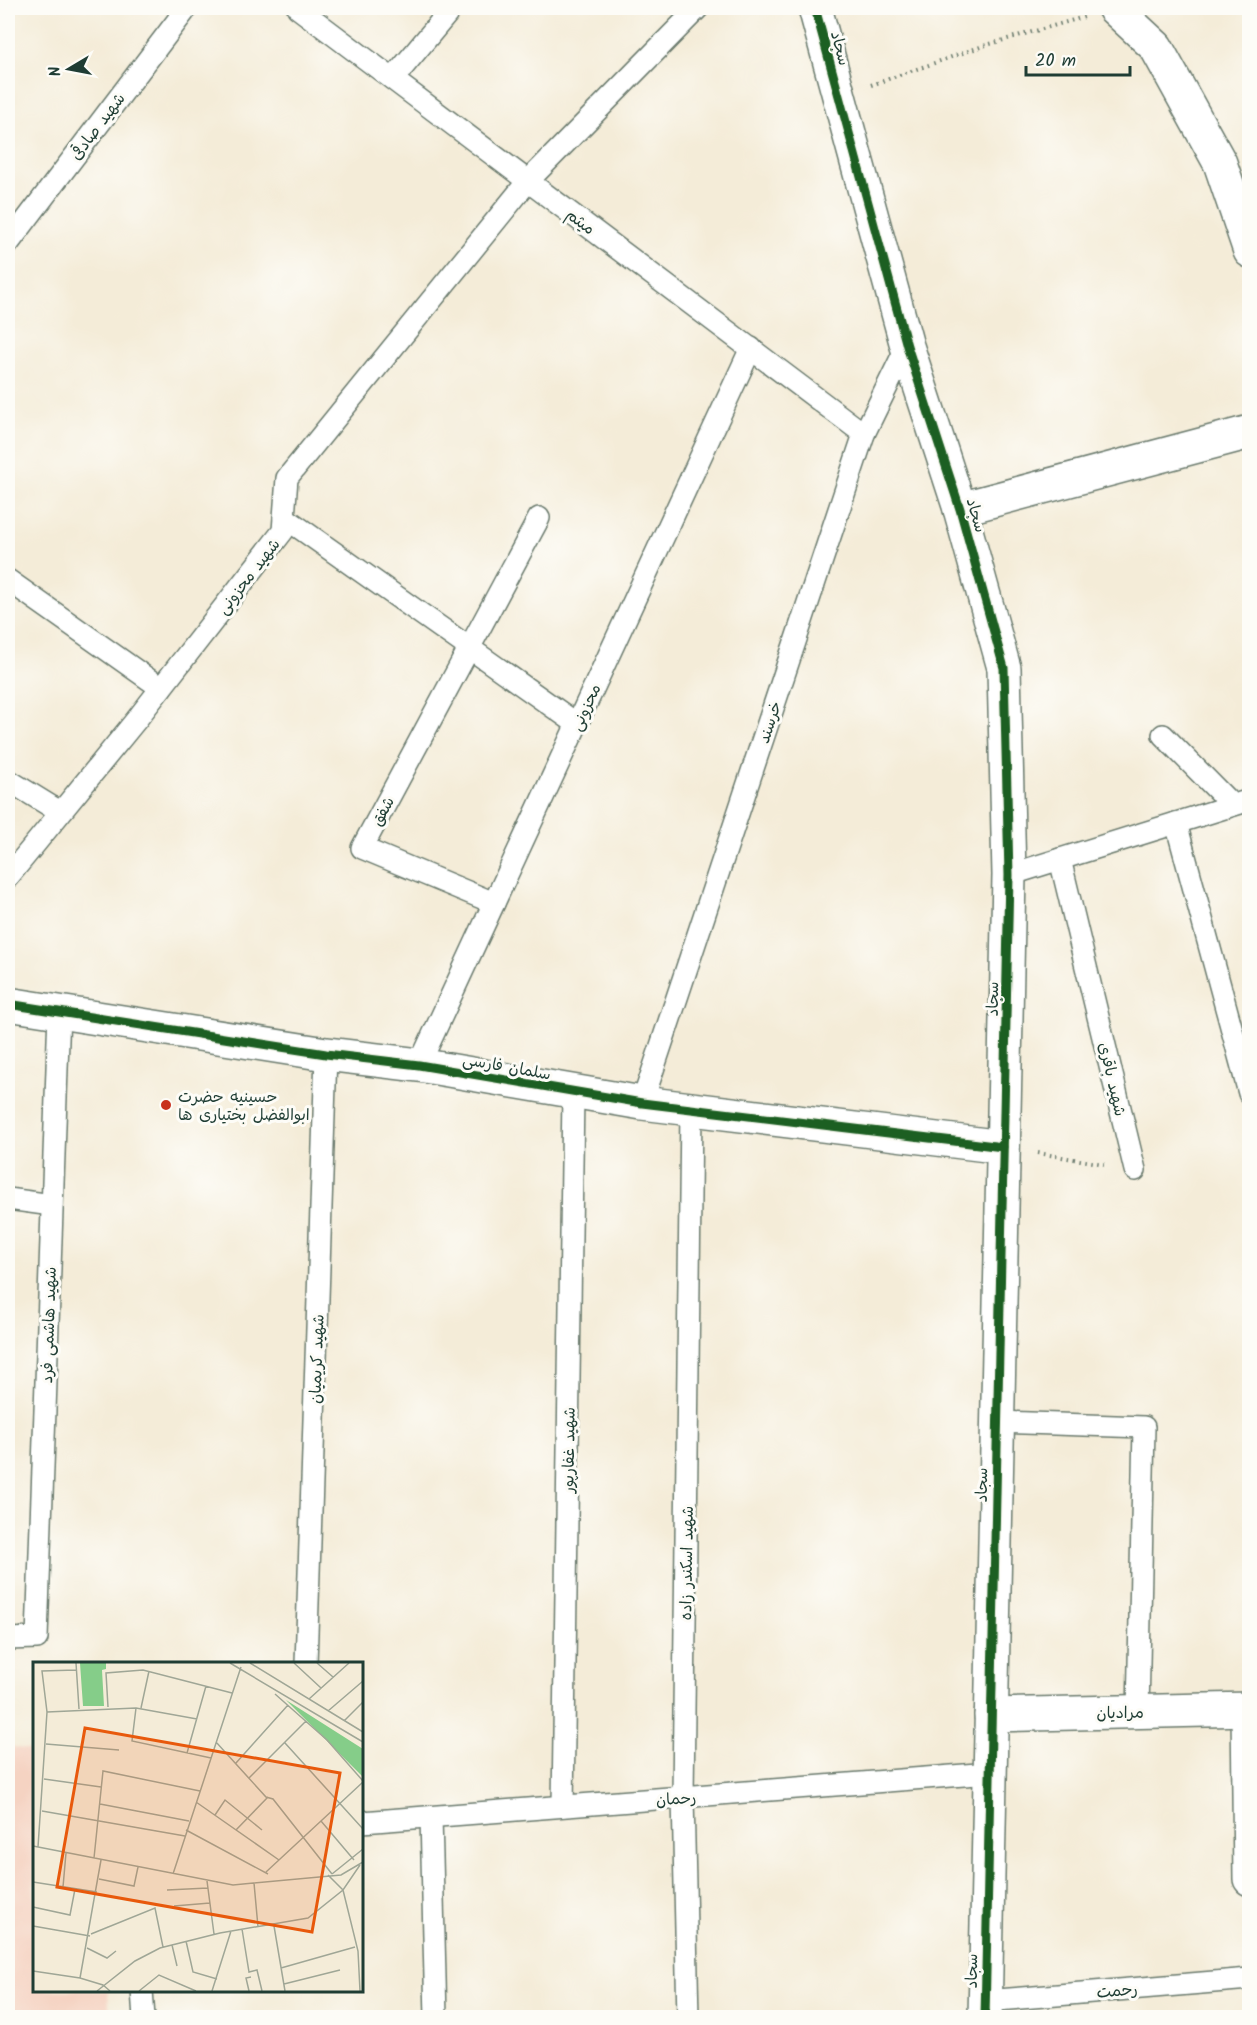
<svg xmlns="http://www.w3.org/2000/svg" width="1257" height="2025" font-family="Kalam,'Playpen Sans Arabic',sans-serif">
<rect width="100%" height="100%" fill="#fdfcf7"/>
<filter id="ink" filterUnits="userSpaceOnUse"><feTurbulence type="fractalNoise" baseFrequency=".0167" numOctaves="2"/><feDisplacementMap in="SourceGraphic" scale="12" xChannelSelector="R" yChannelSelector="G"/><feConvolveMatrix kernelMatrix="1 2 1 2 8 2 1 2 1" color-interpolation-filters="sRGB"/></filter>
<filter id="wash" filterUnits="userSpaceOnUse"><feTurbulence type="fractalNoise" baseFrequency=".008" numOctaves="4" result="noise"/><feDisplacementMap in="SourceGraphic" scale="24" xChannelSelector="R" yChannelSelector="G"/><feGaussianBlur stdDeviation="1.35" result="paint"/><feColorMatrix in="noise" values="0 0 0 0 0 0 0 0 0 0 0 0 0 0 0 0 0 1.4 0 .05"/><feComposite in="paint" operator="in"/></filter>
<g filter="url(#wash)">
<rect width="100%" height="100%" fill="#f4ecd8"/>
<path fill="#f5d3c2" d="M8 1746 34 1751V1990L108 1991 110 2017H8Z"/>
</g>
<g filter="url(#ink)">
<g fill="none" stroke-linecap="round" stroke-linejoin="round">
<g stroke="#6a7a6d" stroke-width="24">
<g id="service">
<path d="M298 8 864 434"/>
<path d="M393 79 452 8"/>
<path d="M8 244 187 8"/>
<path d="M284 517 577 724"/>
<path d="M8 580 161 688"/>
<path d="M1163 735 1232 805"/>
<path d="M8 780 60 812"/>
<path d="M1176 823 1249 1093"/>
<path d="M1060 859 1135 1170"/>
<path d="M1009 875 1250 800"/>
<path d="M8 877 137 719 283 531 287 478 528 181 698 8"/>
<path d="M494 903 362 848 539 518"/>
<path d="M419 1065 751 348"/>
<path d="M642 1103 864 434 907 346"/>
<path d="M8 1199 52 1205"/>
<path d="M998 1422 1144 1427 1138 1712"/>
<path d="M8 1639 37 1638 59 1012"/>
<path d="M306 1664 326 1054"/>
<path d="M563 1806 573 1093"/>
<path d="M431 1817 436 2018"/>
<path d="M362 1822 990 1773"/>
<path d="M142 1990 144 2018"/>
<path d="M985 2001 1250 1979"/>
<path d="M688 2018 683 1797 691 1109"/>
</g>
</g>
<g stroke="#6a7a6d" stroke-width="36">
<g id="minor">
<path d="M1114 8 1156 47 1220 163 1250 251"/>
<path d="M960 509 1250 432"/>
<path d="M8 1004 326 1054 419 1065 642 1103 1003 1147"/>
<path d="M1248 1709 1250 1879"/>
<path d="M991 1715 1250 1709"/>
</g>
</g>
<g stroke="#6a7a6d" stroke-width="36">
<path id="tertiary" d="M815 8 907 346 960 509 1004 668 1009 875 985 2018"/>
</g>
<g stroke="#6a7a6d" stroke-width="4" stroke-dasharray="1.5 4.5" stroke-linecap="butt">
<path d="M871 85 983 46 1084 17"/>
<path d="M1038 1153 1104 1164"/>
</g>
<use href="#service" stroke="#fff" stroke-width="21"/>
<use href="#minor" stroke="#fff" stroke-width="33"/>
<use href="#tertiary" stroke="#fff" stroke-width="33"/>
<g stroke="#fdfcf7" stroke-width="13">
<g id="cycleway">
<path d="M815 8 907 346 960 509 1004 668 1009 875 985 2018"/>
<path d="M8 1004 326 1054 419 1065 642 1103 1003 1147"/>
</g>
</g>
<use href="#cycleway" stroke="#1b5e20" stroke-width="9"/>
</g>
</g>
<circle fill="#c8321e" stroke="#fdfcf7" stroke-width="2" cx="166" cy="1105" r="6"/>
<g text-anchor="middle" stroke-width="6" stroke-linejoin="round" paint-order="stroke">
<g font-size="16" fill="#1f3d34" stroke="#fdfcf7">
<text transform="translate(841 48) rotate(75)" y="6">سجاد</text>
<text transform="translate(97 126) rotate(-53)" y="6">شهید صادقی</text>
<text transform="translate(581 221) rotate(37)" y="6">میثم</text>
<text transform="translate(977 515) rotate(74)" y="6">سجاد</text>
<text transform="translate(248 576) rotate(-52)" y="6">شهید محزونی</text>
<text transform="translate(585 707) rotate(-65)" y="6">محزونی</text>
<text transform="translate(769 722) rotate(-72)" y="6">خرسند</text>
<text transform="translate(382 811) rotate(-62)" y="6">شفق</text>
<text transform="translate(992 999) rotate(-89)" y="6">سجاد</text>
<text transform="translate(507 1066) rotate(10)" y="6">سلمان فارسی</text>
<text transform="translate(1113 1079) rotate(77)" y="6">شهید باقری</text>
<text transform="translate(48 1325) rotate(-88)" y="6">شهید هاشمی فرد</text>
<text transform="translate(316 1359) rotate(-88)" y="6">شهید کریمیان</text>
<text transform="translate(568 1450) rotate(-89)" y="6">شهید غفارپور</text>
<text transform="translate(981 1485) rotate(-89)" y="6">سجاد</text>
<text transform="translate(686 1563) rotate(-89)" y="6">شهید اسکندر زاده</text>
<text transform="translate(1120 1712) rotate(-1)" y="6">مرادیان</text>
<text transform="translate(676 1798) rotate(-4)" y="6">رحمان</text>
<text transform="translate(971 1971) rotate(-89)" y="6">سجاد</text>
<text transform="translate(1117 1990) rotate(-5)" y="6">رحمت</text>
</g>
<g font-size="16" fill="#1f3d34" stroke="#fdfcf7" text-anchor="start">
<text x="178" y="1102">حسینیه حضرت<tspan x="178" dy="18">ابوالفضل بختیاری ها</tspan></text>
</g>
</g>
<g transform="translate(33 1662)">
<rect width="330" height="330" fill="#f4ecd8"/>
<path d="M47 1H73V7L69 8 71 44H50ZM253 38 330 87V115Z" fill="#85cd89"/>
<path fill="none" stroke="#9fa696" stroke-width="1.5" d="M43 1 46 47M197 1 330 80M217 1 330 70M261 1 288 26M284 1 300 15M242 32 294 78 330 119M276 37 316 1M75 45 73 11 110 8 199 31M103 46 99 79 178 96M108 46 116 9M295 49 330 19M14 50 103 46 164 57M311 59 330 40M183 80 233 135 240 137 299 212M252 81 330 167M13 82 86 88M154 91 173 24M203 101 255 43M216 116 273 59M11 117 68 125M163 140 246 198M67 142 156 159M9 149 152 174M182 153 192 138 229 168M288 159 321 198M153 168 235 212M203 168 235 135M0 184 200 223 308 213 330 200M5 185 14 50 9 9 43 8M61 196 70 109 167 129M233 210 330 120M140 212 208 5M299 212 330 187M295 213 310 228M66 217 101 224 105 205M174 219 181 272M0 220 64 230M221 221 225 265M30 225 33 191M134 228 175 226M310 228 325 289 327 329M141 244 177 241M0 245 37 253 42 227M0 264 57 274M241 264 252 329M209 267 216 310 224 308 229 329M58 272 122 246 130 285M153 279 160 310 184 317M139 283 144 304M54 286 74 296 83 289M248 306 322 285M0 309 47 316 70 323 77 329M47 316 68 198M251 322 307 308M64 329 102 299 127 286 187 271 275 256 310 228 327 203M106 329 126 313 163 329M179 329 198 269M216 329 213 316 218 315"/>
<path fill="#e8590c" fill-opacity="0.15" stroke="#e8590c" stroke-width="3" d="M52 66 307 111 279 270 24 225Z"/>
<rect width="330" height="330" fill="none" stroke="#1f3d34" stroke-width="3"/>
</g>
<rect width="1257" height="2025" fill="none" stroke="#fdfcf7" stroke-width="30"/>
<g transform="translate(69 69) rotate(260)" stroke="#fdfcf7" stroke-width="4.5" paint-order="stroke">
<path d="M0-4.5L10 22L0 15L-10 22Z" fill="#1f3d34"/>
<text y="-9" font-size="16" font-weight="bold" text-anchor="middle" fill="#1f3d34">N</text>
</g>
<path d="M1026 66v9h104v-9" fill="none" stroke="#1f3d34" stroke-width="3"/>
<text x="1035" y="66" font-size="18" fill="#1f3d34" stroke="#fdfcf7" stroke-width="4.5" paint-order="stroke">20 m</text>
</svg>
